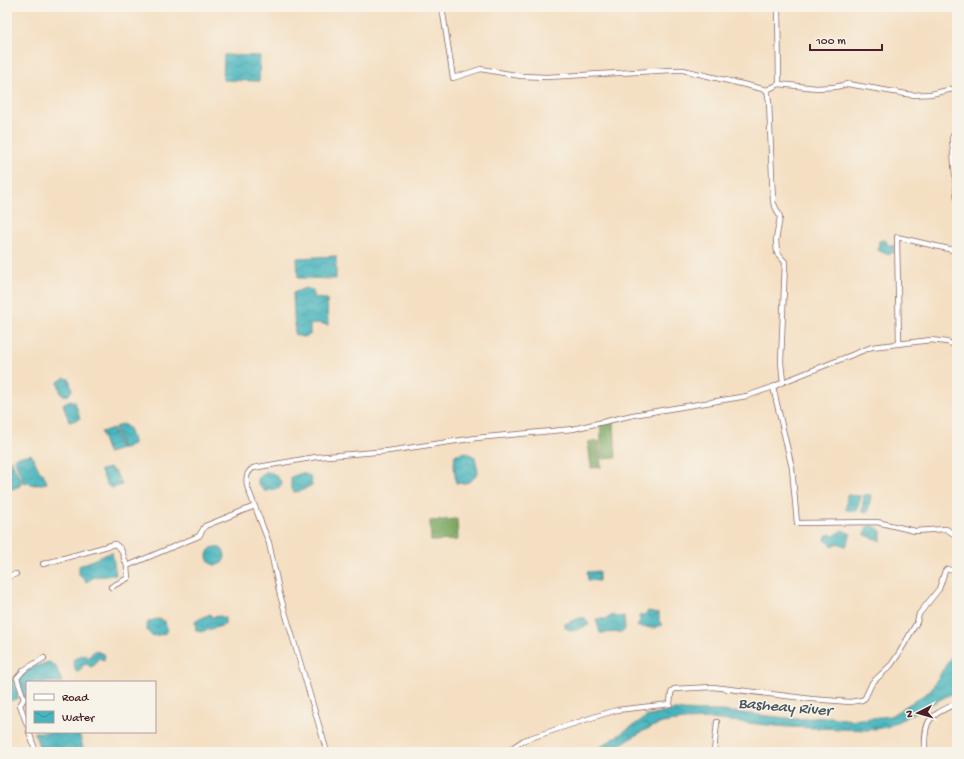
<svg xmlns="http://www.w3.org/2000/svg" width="964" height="759" font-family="'Gochi Hand',sans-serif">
<defs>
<pattern id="forest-crowns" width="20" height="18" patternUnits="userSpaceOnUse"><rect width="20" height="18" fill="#79a761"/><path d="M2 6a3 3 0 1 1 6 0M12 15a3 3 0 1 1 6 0" fill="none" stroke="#658750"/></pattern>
<pattern id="water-waves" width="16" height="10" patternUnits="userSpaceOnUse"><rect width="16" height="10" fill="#46b5be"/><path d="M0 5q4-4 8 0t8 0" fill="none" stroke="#3c939b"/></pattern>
</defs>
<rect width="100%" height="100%" fill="#f7f3e8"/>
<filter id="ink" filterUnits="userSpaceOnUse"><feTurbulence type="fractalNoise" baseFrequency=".025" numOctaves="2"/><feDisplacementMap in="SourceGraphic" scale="8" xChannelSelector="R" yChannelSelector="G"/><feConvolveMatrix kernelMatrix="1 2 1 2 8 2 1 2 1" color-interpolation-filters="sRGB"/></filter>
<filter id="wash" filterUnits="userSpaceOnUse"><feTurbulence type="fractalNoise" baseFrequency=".012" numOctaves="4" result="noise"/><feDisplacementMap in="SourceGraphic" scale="16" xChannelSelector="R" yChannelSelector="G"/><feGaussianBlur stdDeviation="0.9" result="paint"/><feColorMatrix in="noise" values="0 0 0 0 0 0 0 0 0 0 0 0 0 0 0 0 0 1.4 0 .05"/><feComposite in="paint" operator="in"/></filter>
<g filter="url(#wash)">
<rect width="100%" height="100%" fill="#f4dfc2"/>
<g fill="url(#forest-crowns)" stroke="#626346">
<path d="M614 423 616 458 602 459 600 424Z"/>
<path d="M599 441 601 467 591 468 588 442Z"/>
<path d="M457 519 458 540 431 541 430 521Z"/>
</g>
<g fill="url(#water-waves)" stroke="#486a74">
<path d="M224 55 260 56 259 81 223 80Z"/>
<path d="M884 240 887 242V245L894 246 893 250 895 252 886 254 878 250 879 241Z"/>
<path d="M336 256V279L298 278 297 258Z"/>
<path d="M305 288 313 290 314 298 327 299 328 325 317 323 310 325V335L303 337 295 335 293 293Z"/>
<path d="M64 378 69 379 72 390 68 396 61 394 58 382Z"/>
<path d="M70 400 75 402 80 419 69 422 63 404Z"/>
<path d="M123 424 129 428 134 445 122 449 115 427Z"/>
<path d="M113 428 121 449 108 453 101 432Z"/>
<path d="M465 452 475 457 478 472C472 482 468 484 456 483L454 465 455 455Z"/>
<path d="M31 454 40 472 43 473 47 483 35 485 23 482 14 458Z"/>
<path d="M11 460 21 481 20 486 7 491V476L11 471 7 467V462Z"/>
<path d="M111 468 113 472 115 471 122 485 112 488 108 486 100 470Z"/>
<path d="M264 472C273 471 277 476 282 483L280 487 268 491H264L258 484V479Z"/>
<path d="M302 473 310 476 312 485 301 491 294 492 291 489V477Z"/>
<path d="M847 495 861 496 857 511 846 510Z"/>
<path d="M864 495H871L868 512 862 511Z"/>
<path d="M869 525 876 527 881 531V541L865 535 866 528Z"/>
<path d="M842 530 851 534 846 546 837 543 833 546 825 540 826 536 829 534 834 536Z"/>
<circle cx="216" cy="556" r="9"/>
<path d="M112 552 116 575 95 577 86 582 79 575V566Z"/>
<path d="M599 571V581L588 580 587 572Z"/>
<path d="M648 611 659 613V621L662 625 655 628 638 627 637 625 640 621 639 616 644 615Z"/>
<path d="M210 614 211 617 220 616 225 618V625L200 632 196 630 195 622C195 621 208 615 210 614Z"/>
<path d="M612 615 616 617 624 616 625 629 623 632 600 633 596 619H607Z"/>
<path d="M580 618H585L589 625 573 631 565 628V624Z"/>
<path d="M158 619 165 621 167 631 164 634 152 636 147 630V624L149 621Z"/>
<path d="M957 647V686L953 693 887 727 868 730 787 727 710 719 684 720 662 723 645 730 607 752H593L646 717 673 710 723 711 796 719 830 717 852 720 890 716 930 691Z"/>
<path d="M95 650 105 655 104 660 99 658C95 660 100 663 91 667L87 664 83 665 80 671 76 672 73 660 84 654 88 658Z"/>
<path d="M49 662 56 667 62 682H27V715L19 680C24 669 39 665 49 662Z"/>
<path d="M12 677 19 698 7 702V679Z"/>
<path d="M34 732H79L84 752H41Z"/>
</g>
</g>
<g filter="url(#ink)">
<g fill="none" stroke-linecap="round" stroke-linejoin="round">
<g stroke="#866260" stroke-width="6">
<g id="street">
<path d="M442 7 453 78 481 69 521 76 547 77 672 70H683L767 90"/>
<path d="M778 7 779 84 767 90 769 101 773 202 780 217 776 240 777 253 785 262 781 362 783 382 773 387 792 468 797 523 877 522 915 531 946 529 957 536"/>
<path d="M779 84 816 88 835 87 848 84 912 95 931 94 957 88"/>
<path d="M957 128 952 138 957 201"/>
<path d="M899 343 897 237 957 251"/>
<path d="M783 382 872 347 931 340 947 342 957 346"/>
<path d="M43 564 115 544 121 549 127 566"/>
<path d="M7 577 16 574"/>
<path d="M111 587 128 578 127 566 199 536 205 526 255 506"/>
<path d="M27 725 20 705 24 699 17 678 24 670 44 658"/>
<path d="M29 732 36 752"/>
<path d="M327 752 280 595 269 543 247 486C246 478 246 473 253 468L316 457 388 451 476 438 573 429 633 415 747 396 773 387"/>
<path d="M506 752 524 740 597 716 617 710 670 704 671 693 674 689 713 687 811 699 850 702 862 700 865 698 872 683 891 665 898 655 917 622 919 614 939 589 945 571 947 569 957 572"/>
<path d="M714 752 717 722"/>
<path d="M925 752C924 717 929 717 957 703"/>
</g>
</g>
<use href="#street" stroke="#fff" stroke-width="4.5"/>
</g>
</g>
<g text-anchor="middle" stroke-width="3.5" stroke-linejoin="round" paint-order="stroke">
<g font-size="16" font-style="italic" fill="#49545e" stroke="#f7f3e8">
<text transform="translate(785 705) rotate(5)" y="6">Basheay River</text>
</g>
</g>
<rect width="964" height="759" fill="none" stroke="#f7f3e8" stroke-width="24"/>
<rect x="26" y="681" width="130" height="52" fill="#f7f3e8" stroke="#b29e9c"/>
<rect x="34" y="694" width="20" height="6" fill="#ffffff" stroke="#b29e9c"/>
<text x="62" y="701" font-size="12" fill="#4a1f2b">Road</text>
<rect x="34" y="711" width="20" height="12" fill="url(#water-waves)" stroke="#b29e9c"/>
<text x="62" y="721" font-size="12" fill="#4a1f2b">Water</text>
<g transform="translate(918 713) rotate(264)" stroke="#f7f3e8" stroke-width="3" paint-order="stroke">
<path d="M0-3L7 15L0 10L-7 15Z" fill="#4a1f2b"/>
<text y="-6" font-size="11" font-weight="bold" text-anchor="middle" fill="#4a1f2b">N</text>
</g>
<path d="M810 44v6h72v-6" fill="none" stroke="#4a1f2b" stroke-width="2"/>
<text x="816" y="44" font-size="12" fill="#4a1f2b" stroke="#f7f3e8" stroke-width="3" paint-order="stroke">100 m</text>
</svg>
